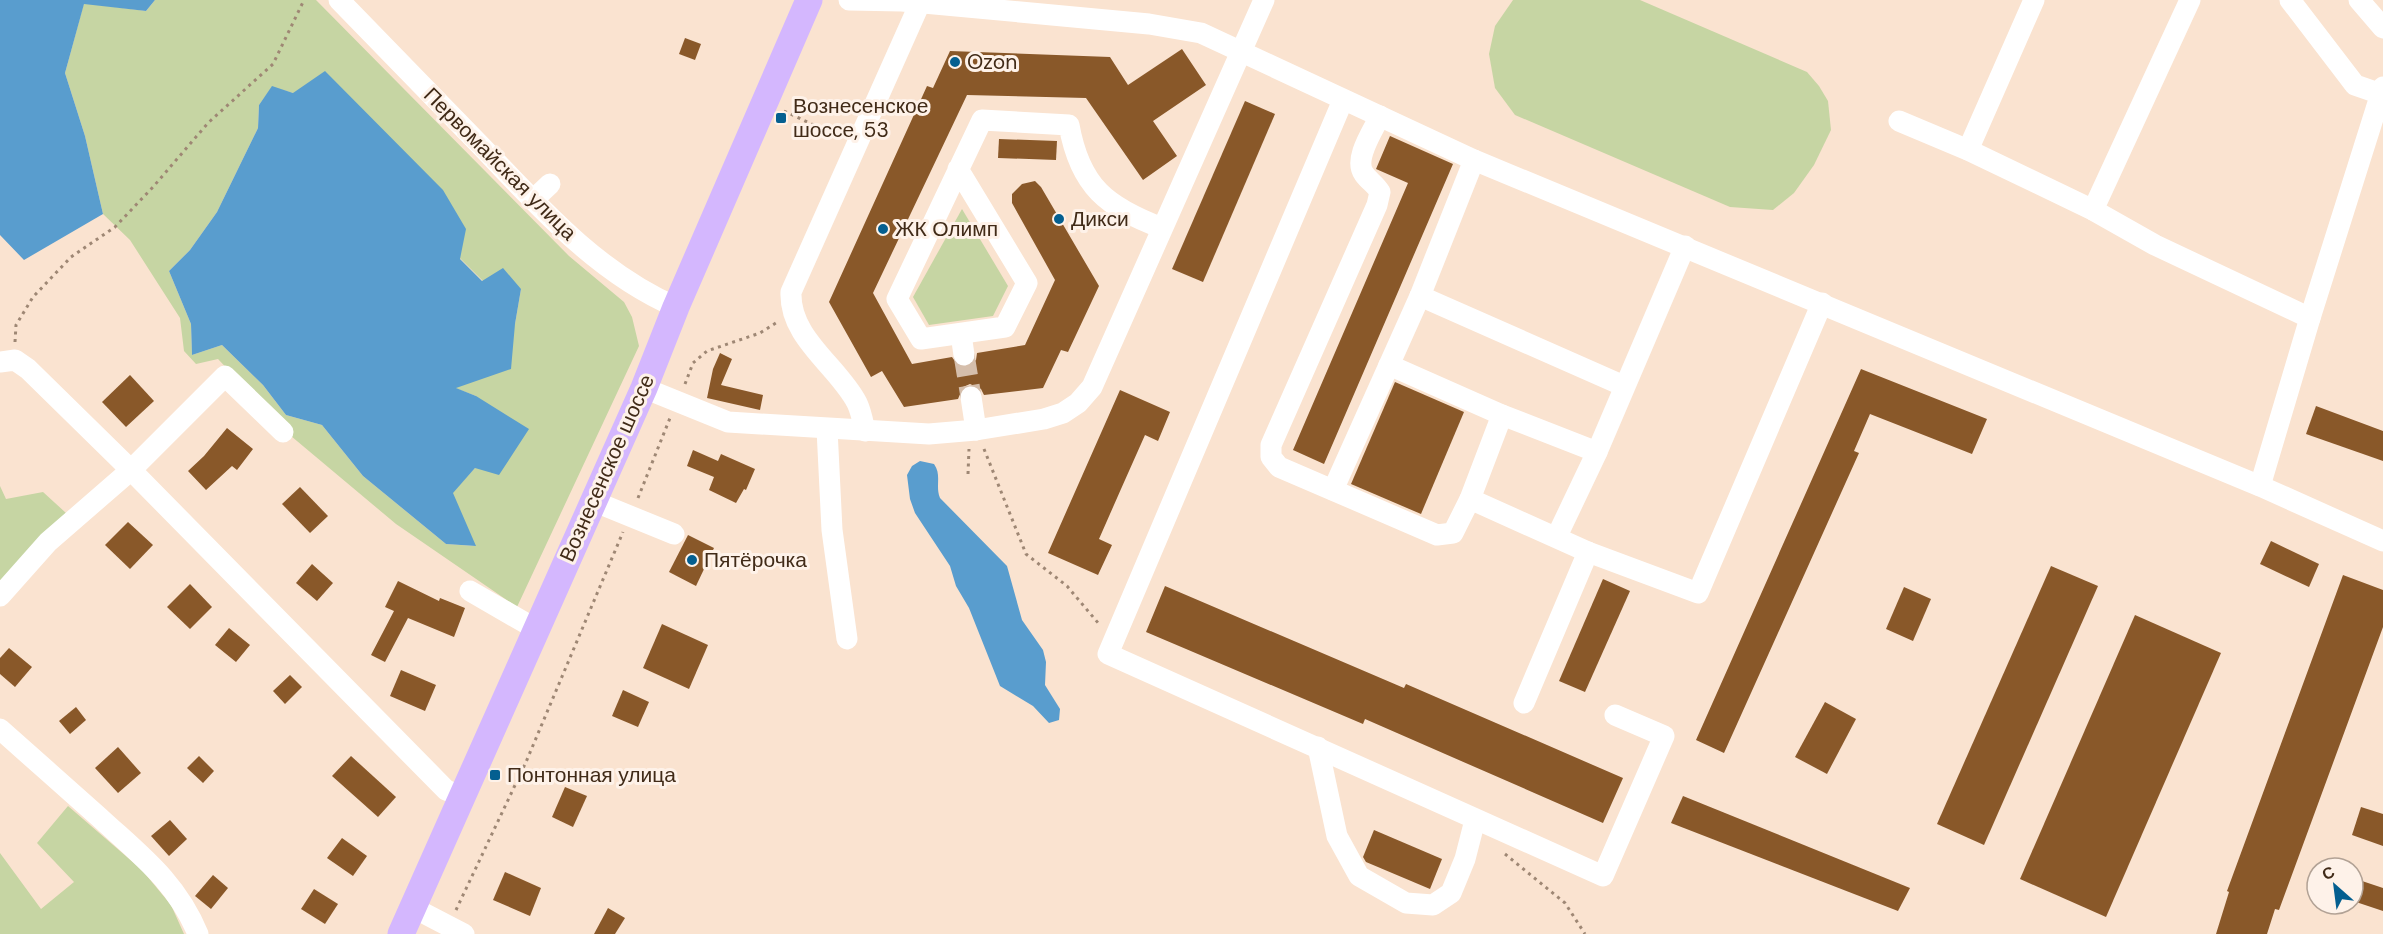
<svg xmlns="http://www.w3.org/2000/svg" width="2383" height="934" font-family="'DM Sans',sans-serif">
<rect width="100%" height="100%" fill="#fae3d0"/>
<g fill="#c6d5a3" fill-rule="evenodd">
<path d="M155 0H316L569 256 624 302 632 317 639 346 517 607 396 524 291 436 218 359 196 364 184 351 180 318 130 240 103 214 85 136 65 73 84 3 146 11ZM272 87 293 93 483 281 521 289 515 324 455 388 476 396 475 468 452 493 475 546 446 544 363 476 322 425 286 415 263 385 222 345 192 355 191 324 169 271 190 250 217 212 258 128 259 105Z"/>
<path d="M1513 0H1640L1807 72 1819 86 1828 101 1831 130 1814 165 1794 193 1773 210 1730 207 1515 115 1495 88 1489 54 1495 26Z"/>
<path d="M962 209 1008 286 993 316 929 325 913 297Z"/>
<path d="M0 486 6 499 43 492 66 513 0 584Z"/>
<path d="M68 806 142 870 171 905 184 934H0V853L41 909 74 882 37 843Z"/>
</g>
<g fill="#599dce">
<path d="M0 0H155L146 11 84 4 65 73 85 136 103 214 24 260 0 235Z"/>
<path d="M325 71 443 190 466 229 460 259 482 281 503 268 521 289 515 324 511 369 456 388 476 396 529 429 499 475 475 468 453 493 476 546 446 544 363 476 322 425 286 415 263 385 222 345 192 355 191 324 169 271 190 250 217 212 258 128 259 105 272 86 293 93Z"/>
<path d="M920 461 934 464C942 475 935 486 940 498L1007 566 1022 620 1043 650 1046 662 1045 685 1060 709 1059 720 1049 723 1033 706 1000 686 969 608 956 586 950 566 915 513 910 499 907 475 912 466Z"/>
</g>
<g fill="#895829">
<path d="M685 38 701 44 695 60 679 54Z"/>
<path d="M1182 49 1206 85 1153 121 1177 156 1143 180 1086 98 967 95 873 293 912 364 952 357 959 367H966L976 360 977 353 1025 345 1055 280 1012 203V194L1022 184 1035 181 1041 187 1099 286 1068 352 1061 350 1043 388 984 395 981 389 970 384 963 387 958 399 904 407 882 371 871 377 829 302 927 86 933 88 950 51 1110 57 1128 85Z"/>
<path d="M1245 101 1275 114 1203 282 1172 269Z"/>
<path d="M1390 136 1453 164 1324 464 1293 450 1408 183 1376 169Z"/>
<path d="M999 139 1057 141 1056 160 998 158Z"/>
<path d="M720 353 732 359 721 385 763 395 760 410 707 398 713 369Z"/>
<path d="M1861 369 1987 419 1972 454 1870 414 1854 451 1859 453 1724 753 1696 740Z"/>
<path d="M130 375 154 401 126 427 102 402Z"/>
<path d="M1395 382 1464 412 1421 514 1351 484Z"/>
<path d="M1120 390 1170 412 1158 441 1145 435 1121 489 1099 539 1112 545 1098 575 1048 553Z"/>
<path d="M2316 406 2383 431V461L2306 434Z"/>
<path d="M227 428 253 449 237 470 232 466 206 490 188 471 204 456Z"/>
<path d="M693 450 718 461 721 454 755 469 746 490 744 489 736 503 709 490 714 477 687 466Z"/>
<path d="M300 487 328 516 310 533 282 504Z"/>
<path d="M128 522 153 545 130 569 105 545Z"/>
<path d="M688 535 714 548 696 586 669 572Z"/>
<path d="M2271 541 2319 564 2309 587 2260 564Z"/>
<path d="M312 564 333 583 317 601 296 583Z"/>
<path d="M2051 566 2098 586 1984 845 1937 824Z"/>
<path d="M2343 575 2383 590V627L2279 910 2275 909 2267 934H2216L2229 892 2227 891Z"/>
<path d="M1603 579 1630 591 1585 692 1559 681Z"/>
<path d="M398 581 439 601 440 598 465 608 454 637 408 618 385 662 371 655 394 611 385 607Z"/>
<path d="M190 584 212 607 190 629 167 607Z"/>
<path d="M1165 586 1404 688 1406 684 1623 778 1603 823 1365 719 1363 724 1146 632Z"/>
<path d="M1904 587 1931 599 1913 641 1886 629Z"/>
<path d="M2135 615 2221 653 2106 917 2020 879Z"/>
<path d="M662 624 708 645 689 689 643 668Z"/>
<path d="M229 628 250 645 236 662 215 645Z"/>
<path d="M9 648 32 667 15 687 0 674V658Z"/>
<path d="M401 670 436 685 425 711 390 696Z"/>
<path d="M290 675 302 687 285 704 273 691Z"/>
<path d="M623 690 649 702 638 727 612 716Z"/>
<path d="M1825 702 1856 719 1827 774 1795 757Z"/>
<path d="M76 707 86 720 70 734 59 721Z"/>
<path d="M118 747 141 773 118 793 95 768Z"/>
<path d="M199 756 214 771 203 783 187 768Z"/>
<path d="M351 756 396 797 378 817 332 776Z"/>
<path d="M565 787 587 796 573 827 552 817Z"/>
<path d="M1683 796 1910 888 1898 911 1671 823Z"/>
<path d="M2361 807 2383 814V846L2352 835Z"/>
<path d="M170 820 187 839 169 856 151 836Z"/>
<path d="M1374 830 1442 859 1430 889 1366 862 1363 857Z"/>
<path d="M342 838 367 856 353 876 327 858Z"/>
<path d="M505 872 541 888 530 916 493 900Z"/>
<path d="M213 875 228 888 211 909 195 896Z"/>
<path d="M2353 878 2383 888V911L2353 901Z"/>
<path d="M314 889 338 904 325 924 301 909Z"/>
<path d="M608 908 625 918 615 934H594Z"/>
</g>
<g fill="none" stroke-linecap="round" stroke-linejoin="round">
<path stroke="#d5beab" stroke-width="21" stroke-dasharray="21 10" stroke-linecap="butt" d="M964 355 971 397"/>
<g stroke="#9e8774" stroke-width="3" stroke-dasharray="3 4.5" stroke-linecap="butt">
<path d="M784 111 839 137"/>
<path d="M15 342 16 325 33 297 71 257 115 227 153 187 208 123 273 64 304 0"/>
<path d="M685 384 693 363 707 351 760 333 779 321"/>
<path d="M984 449 1026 554 1067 586 1099 624"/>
<path d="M968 474 969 449"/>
<path d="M638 498 670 418"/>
<path d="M1505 854 1565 903 1585 934"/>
<path d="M456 910 526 762 623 532"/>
</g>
<g stroke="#fff" stroke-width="21">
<path d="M339 0C387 49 435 99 483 148 540 208 599 274 676 307"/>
<path d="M849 0 902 1 1149 24 1201 33 1474 160 2260 486 2383 541"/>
<path d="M2290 0 2355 85 2381 94"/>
<path d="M2359 0 2383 28"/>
<path d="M1343 100 1108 654 1603 876 1664 736 1615 715"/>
<path d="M1380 116C1373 131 1353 159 1364 174 1369 181 1376 185 1380 192L1377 205 1271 445V457L1279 467 1437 535 1453 533 1470 499 1502 415"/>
<path d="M1899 121 1968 150 2093 210 2155 245 2310 318"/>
<path d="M1968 150 2034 0"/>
<path d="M958 169 1027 283 1005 327 921 339 897 299 982 120 1069 125C1080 187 1107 207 1162 228"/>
<path d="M533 200 550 184"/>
<path d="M2093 210 2190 0"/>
<path d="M1420 296 1624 386"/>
<path d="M961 334 964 355"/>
<path d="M0 362 15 360 28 369 131 470 446 790 461 796"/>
<path d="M1389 365 1502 415 1597 452"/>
<path d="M644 388 728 422 929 434 976 430 1044 419 1063 413 1078 403 1092 387 1264 0"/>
<path d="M971 397 976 430"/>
<path d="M827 429 832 530 847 639"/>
<path d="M865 431C863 422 861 411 857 403 838 366 789 338 791 292L920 3"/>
<path d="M2260 486 2310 318 2383 87"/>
<path d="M1333 490 1420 296 1474 160"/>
<path d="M1470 499 1588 552 1698 593 1822 303"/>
<path d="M593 501 674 534"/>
<path d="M1557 536 1597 452 1685 246"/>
<path d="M470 591 536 629"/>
<path d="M0 596 48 542 131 470 225 376 283 432"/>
<path d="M1524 703 1588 552"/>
<path d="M0 729C33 758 66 788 99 817 140 855 176 881 198 934"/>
<path d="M1318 747 1337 836 1359 876 1406 903 1433 905 1451 893 1465 859 1475 820"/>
<path d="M412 907 464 934"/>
</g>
<path stroke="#d4b7fe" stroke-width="27" d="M401 934 644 388 676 307 809 0"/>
</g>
<g fill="#045f90" stroke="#fef2e9" stroke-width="2">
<circle cx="955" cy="62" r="6"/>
<rect x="775" y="112" width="12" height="12" rx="3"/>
<circle cx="1059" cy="219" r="6"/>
<circle cx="883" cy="229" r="6"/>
<circle cx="692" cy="560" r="6"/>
<rect x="489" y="769" width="12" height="12" rx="3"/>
</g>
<g text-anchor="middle" stroke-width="6" stroke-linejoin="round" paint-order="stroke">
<g font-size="21" fill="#412b18" stroke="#fef2e9" text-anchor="start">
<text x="967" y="69">Ozon</text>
<text x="793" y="113">Вознесенское<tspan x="793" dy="24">шоссе, 53</tspan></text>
<text x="1071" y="226">Дикси</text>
<text x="895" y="236">ЖК Олимп</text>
<text x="704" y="567">Пятёрочка</text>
<text x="507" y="782">Понтонная улица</text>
</g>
<g font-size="21" fill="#412b18" stroke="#fef2e9">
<text transform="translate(500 164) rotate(45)" y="7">Первомайская улица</text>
<text transform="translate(607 468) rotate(-66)" y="7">Вознесенское шоссе</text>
</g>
</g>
<g transform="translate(2335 886) rotate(332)"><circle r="28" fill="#fef2e9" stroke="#b2a295" stroke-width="1.5"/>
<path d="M0-4.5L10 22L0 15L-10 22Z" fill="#045f90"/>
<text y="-9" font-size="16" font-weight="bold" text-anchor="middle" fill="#412b18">С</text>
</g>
</svg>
